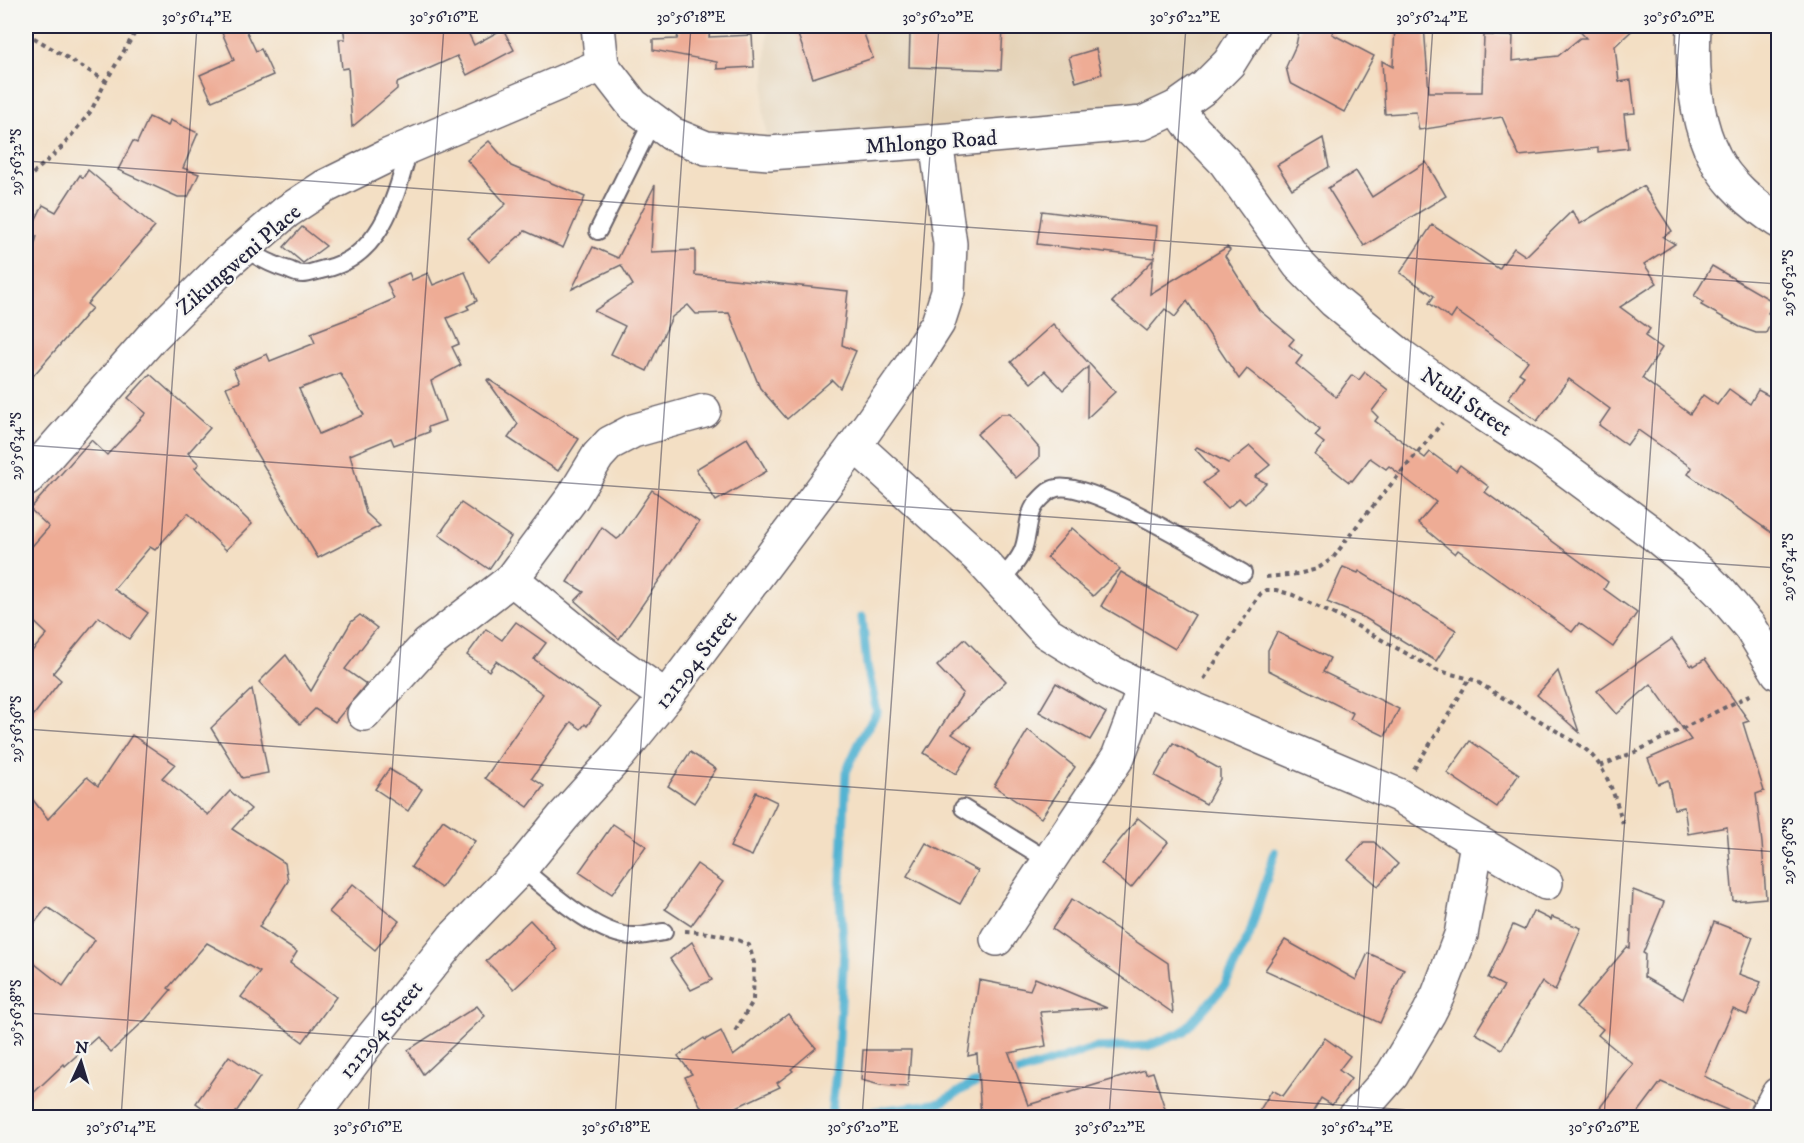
<svg xmlns="http://www.w3.org/2000/svg" width="1804" height="1143" font-family="'IM FELL DW Pica',serif">
<rect width="100%" height="100%" fill="#f6f6f2"/>
<filter id="ink" filterUnits="userSpaceOnUse"><feTurbulence type="fractalNoise" baseFrequency=".0167" numOctaves="2"/><feDisplacementMap in="SourceGraphic" scale="12" xChannelSelector="R" yChannelSelector="G"/><feConvolveMatrix kernelMatrix="1 2 1 2 8 2 1 2 1" color-interpolation-filters="sRGB"/></filter>
<filter id="wash" filterUnits="userSpaceOnUse"><feTurbulence type="fractalNoise" baseFrequency=".008" numOctaves="4" result="noise"/><feDisplacementMap in="SourceGraphic" scale="24" xChannelSelector="R" yChannelSelector="G"/><feGaussianBlur stdDeviation="1.35" result="paint"/><feColorMatrix in="noise" values="0 0 0 0 0 0 0 0 0 0 0 0 0 0 0 0 0 1.4 0 .05"/><feComposite in="paint" operator="in"/></filter>
<g filter="url(#wash)">
<rect width="100%" height="100%" fill="#f3dfc4"/>
<path fill="#e4d1b5" d="M768 26H1252L1177 106 769 151 763 110Z"/>
<g fill="none" stroke-linecap="round" stroke-linejoin="round">
<g stroke="#53b3d2" stroke-width="9">
<path d="M1005 1077 1095 1048 1148 1046 1183 1032 1225 985 1249 936 1275 852"/>
<path d="M831 1115 838 1056 844 952 840 900 846 772 862 737 877 712 867 666 862 617"/>
<path d="M802 1118 864 1113 940 1103 970 1085 989 1081"/>
</g>
</g>
<g id="blocks">
<g fill="#eeac95" fill-rule="evenodd">
<path d="M219 26H244L256 51 261 49 273 75 212 101 200 75 234 60Z"/>
<path d="M343 26H465L474 45 503 29 514 50 467 75 457 56 397 83V89L352 127 348 68 342 69 339 39H345Z"/>
<path d="M680 26H711L709 37 752 35 754 67 717 69V62L653 50V40L677 39Z"/>
<path d="M795 26H861L873 58 813 78Z"/>
<path d="M919 26H1003L1001 70 909 67 910 34H918Z"/>
<path d="M1300 26H1334L1332 34 1374 56 1344 112 1290 83 1286 67 1296 45Z"/>
<path d="M1395 26H1424L1429 92H1482L1484 35 1513 36 1512 61 1558 56 1580 38H1586L1575 26H1637L1615 46 1619 82 1631 80 1635 113 1624 114 1628 148 1598 152V148L1519 156 1502 117 1419 130 1416 112 1385 114 1382 61 1393 67Z"/>
<path d="M1096 49 1102 74 1076 82 1069 57Z"/>
<path d="M149 117 168 126 170 120 198 133 183 168 199 174 188 197H178L118 170 133 141 137 143Z"/>
<path d="M1323 138 1329 167 1292 189 1277 165Z"/>
<path d="M489 141 511 166 585 197 563 248 525 231 489 262 468 238 506 204 467 160Z"/>
<path d="M1426 162 1446 196 1364 246 1328 188 1356 171 1372 197Z"/>
<path d="M88 170 155 227 87 304 92 308 26 384V275L37 236 29 233 43 205 56 212 80 175 83 178Z"/>
<path d="M655 185 651 252 695 250V275L848 291 842 345 856 351 840 388 832 380 787 419 760 388 729 313 696 314 688 305 672 317 647 371 611 354 625 326 594 311 633 285 621 265 572 289 593 247 618 258Z"/>
<path d="M1643 186 1672 231 1663 237 1675 244 1644 264 1657 283 1620 307 1650 329 1645 336 1662 348 1642 378 1690 414 1703 395 1717 405 1729 389 1750 404 1758 390 1779 401V538L1688 474 1692 468 1638 430 1627 445 1599 425 1610 409 1569 379 1537 421 1508 399 1524 376 1519 373 1528 361 1456 311 1451 319 1429 303 1434 296 1400 273 1432 225 1499 269 1514 248 1526 256 1572 211 1580 224Z"/>
<path d="M1042 211 1157 226 1154 258 1037 244Z"/>
<path d="M302 227 326 246 303 263 284 247Z"/>
<path d="M1227 247 1230 250 1225 256 1259 310 1294 339 1289 345 1302 356 1296 364 1336 397 1352 375 1359 380 1365 372 1388 390 1372 411 1378 417 1375 421 1425 458 1430 452 1456 471 1460 465 1489 487 1485 492 1608 582 1604 589 1637 613 1613 647 1579 623 1572 632 1458 550 1455 554 1418 523 1436 502 1389 466 1386 469 1370 458 1352 481 1351 480 1349 482 1315 455 1324 443 1315 436 1320 430 1291 404 1247 369 1239 379 1187 301 1175 317 1165 309 1147 331 1112 302 1153 260 1150 294Z"/>
<path d="M1712 266 1774 302 1768 313 1774 316 1766 333H1756L1740 327 1701 305 1703 302 1694 296Z"/>
<path d="M465 272 477 301 467 306 469 309 447 318 459 344 452 347 461 365 431 381 445 421 428 427 429 432 394 445 391 438 350 455 366 513 380 526 318 558 252 446 226 387 239 382 233 369 267 354 270 361 315 343 311 333 358 315 394 299 387 283 409 273 412 280 428 273 433 285ZM340 373 364 415 319 434 299 389Z"/>
<path d="M1053 324 1115 392 1087 418 1088 367 1063 390 1045 371 1031 383 1011 362Z"/>
<path d="M150 374 210 428 188 453 199 464 195 468 252 524 226 550 188 513 155 550 150 547 114 589 148 613 129 639 99 617 53 673 61 680 26 725V658L47 634 26 614V553L49 527 30 509 91 440 107 455 146 413 128 398Z"/>
<path d="M488 379 579 439 558 471 508 438 518 424 487 380Z"/>
<path d="M1001 414H1010L1039 448V458L1016 478 977 434Z"/>
<path d="M747 438 767 471 716 501 696 469Z"/>
<path d="M1250 446 1270 465 1255 477 1266 483 1245 504 1239 498 1228 508 1203 483 1217 473 1195 449 1197 447 1228 463Z"/>
<path d="M652 490 699 522 619 639 575 601 584 592 567 582 602 527 617 539 620 537Z"/>
<path d="M461 503 511 537 489 569 439 535Z"/>
<path d="M1072 528 1120 569 1093 596 1047 557Z"/>
<path d="M1343 567 1358 573 1359 571 1456 630 1436 661 1365 618 1327 602Z"/>
<path d="M1121 572 1195 615 1175 649 1101 606Z"/>
<path d="M360 615 377 628 345 669 366 684 335 722 315 709 300 724 259 682 286 655 311 691 351 622Z"/>
<path d="M516 622 546 643 534 659 600 707 587 726 585 724 581 729 571 722 532 778 544 786 528 807 485 778 543 694 496 661 489 671 467 655 486 629 502 640Z"/>
<path d="M1277 632 1330 658 1323 672 1399 709 1385 736 1350 719 1353 713 1268 670V650Z"/>
<path d="M965 639 1006 681 952 734 973 748 956 774 924 753 963 693 937 666Z"/>
<path d="M1672 639 1691 666 1693 664 1694 666 1705 659 1749 721 1743 723 1764 791 1756 794 1762 843 1766 898 1733 901 1727 827 1688 834 1684 807 1674 809 1668 780 1658 784 1648 759 1691 740 1651 684 1617 714 1597 691Z"/>
<path d="M1558 671 1579 732 1537 695Z"/>
<path d="M1056 683 1106 713 1090 740 1039 712Z"/>
<path d="M252 689 268 773 242 778 211 728Z"/>
<path d="M1028 730 1075 767 1041 818 994 786Z"/>
<path d="M132 735 175 764 162 778 208 815 230 791 251 809 232 829 285 863 288 881 259 927 297 952 290 963 336 997 303 1042 241 997 260 972 207 943 168 988 171 990 146 1019 111 1052 97 1037 65 1066 64 1064 26 1100V957L63 986 95 940 47 907 26 934V791L48 819 87 777 98 786Z"/>
<path d="M1470 741 1519 774 1497 807 1447 773Z"/>
<path d="M1173 743 1220 769V779L1206 804 1155 776Z"/>
<path d="M690 752 716 769 694 803 668 786Z"/>
<path d="M389 769 422 789 408 811 375 789Z"/>
<path d="M756 792 777 802 752 856 730 847Z"/>
<path d="M1138 818 1168 842 1131 888 1101 863Z"/>
<path d="M443 820 475 841 441 888 411 867Z"/>
<path d="M613 824 646 846 612 894 579 872Z"/>
<path d="M1364 842H1374L1398 864 1378 886 1348 860Z"/>
<path d="M926 843 978 871 960 904 907 876Z"/>
<path d="M697 864 723 882 691 926 665 909Z"/>
<path d="M353 884 399 921 375 950 329 912Z"/>
<path d="M1633 890 1664 902 1643 953 1645 954 1644 977 1683 999 1714 922 1753 937 1739 974 1761 982 1747 1015 1733 1009 1704 1076 1753 1101 1746 1118 1661 1082 1634 1118H1592L1633 1064 1598 1035 1603 1029 1576 1008 1627 947 1630 948Z"/>
<path d="M1072 899 1168 963 1173 1013 1052 929Z"/>
<path d="M1533 911 1551 920 1552 917 1581 928 1555 991 1542 981 1502 1049 1475 1033 1504 986 1488 978 1513 925 1524 930Z"/>
<path d="M530 920 557 949 514 989 486 961Z"/>
<path d="M1285 940 1356 980 1368 953 1404 969 1380 1023 1265 970Z"/>
<path d="M692 942 712 980 691 990 670 959Z"/>
<path d="M1035 978 1107 1008 1040 1012 1046 1046 1009 1053 1028 1105 1145 1070 1146 1074 1153 1072 1168 1118H981L977 1054 968 1056 979 980 1030 990Z"/>
<path d="M477 1006 485 1016 423 1074 408 1050Z"/>
<path d="M788 1014 816 1048 791 1069 793 1071 777 1083 780 1087 713 1118H707L685 1077 692 1074 678 1056 704 1038 705 1040 721 1031 733 1056Z"/>
<path d="M1325 1038 1350 1056 1339 1070 1351 1079 1332 1105 1321 1098 1312 1113 1320 1118H1255L1272 1090 1283 1096Z"/>
<path d="M863 1050H911L908 1087 880 1085 861 1080Z"/>
<path d="M229 1056 260 1077 232 1118H217L196 1103Z"/>
</g>
</g>
</g>
<g filter="url(#ink)">
<use href="#blocks" fill-opacity="0" stroke="#6b646b" stroke-width="1.5"/>
<g fill="none" stroke-linecap="round" stroke-linejoin="round">
<g stroke="#6b646b" stroke-width="20">
<g id="service">
<path d="M598 231 653 120"/>
<path d="M244 248C259 258 272 265 289 270 293 272 299 274 303 274 310 274 318 270 325 269 383 256 396 195 410 146"/>
<path d="M999 581C1008 572 1017 563 1022 552 1029 538 1026 517 1036 504 1042 497 1049 489 1057 488 1091 481 1209 554 1243 573"/>
<path d="M963 808 1049 861"/>
<path d="M521 868C548 890 599 938 636 936 645 936 654 933 664 932"/>
</g>
</g>
<g stroke="#6b646b" stroke-width="36">
<g id="minor">
<path d="M598 26 602 65"/>
<path d="M1694 26C1692 68 1694 118 1714 156 1726 182 1755 206 1778 221"/>
<path d="M602 65 633 105 672 134 706 148 769 153 936 141 1143 123 1177 107 1205 87 1229 63 1252 26"/>
<path d="M1177 107 1191 127 1225 162 1299 265 1334 301 1400 355 1461 399 1545 454 1656 536 1701 573 1721 593 1750 627 1778 673"/>
<path d="M855 445 978 557 1046 632 1109 671 1144 688 1398 795 1546 883"/>
<path d="M26 480 152 337 229 261 286 212 324 187 387 156 602 65"/>
<path d="M512 579 599 650 666 697"/>
<path d="M364 714 428 644 512 579 573 497 598 456 610 443 633 431 704 411"/>
<path d="M997 939 1118 757 1144 688"/>
<path d="M311 1118 365 1046 453 938 521 868 563 817 619 755 666 697 855 445 910 367 938 323 948 292 950 244 936 141"/>
<path d="M1354 1118 1392 1075 1429 1013 1438 995 1461 935 1477 843"/>
<path d="M1765 1118 1778 1094"/>
</g>
</g>
<g stroke="#6b646b" stroke-width="4" stroke-dasharray="4.5 4.5" stroke-linecap="butt">
<path d="M26 33 106 81"/>
<path d="M26 180 62 147 91 111 106 81 139 26"/>
<path d="M1266 577 1298 574 1317 569 1333 558 1359 523 1442 423"/>
<path d="M1204 679 1261 593 1266 590H1276L1293 595 1348 621 1436 670 1474 680 1584 748C1607 766 1616 800 1624 827"/>
<path d="M1600 766 1635 752 1754 693"/>
<path d="M1414 769 1446 719 1470 678"/>
<path d="M685 931C707 932 729 935 749 945L754 963 753 1001 734 1033"/>
</g>
<use href="#service" stroke="#fff" stroke-width="16"/>
<use href="#minor" stroke="#fff" stroke-width="33"/>
</g>
</g>
<path fill="none" stroke="#22223b" stroke-width="1.5" stroke-opacity="0.45" d="M26 161 1778 284M26 445 1778 568M26 729 1778 852M26 1013 1524 1118M121 1118 197 26M368 1118 444 26M615 1118 691 26M862 1118 939 26M1109 1118 1186 26M1357 1118 1433 26M1604 1118 1680 26"/>
<g text-anchor="middle" stroke-width="4.5" stroke-linejoin="round" paint-order="stroke">
<g font-size="22" fill="#22223b" stroke="#f6f6f2">
<text transform="translate(931 141) rotate(-4)" y="8">Mhlongo Road</text>
<text transform="translate(238 259) rotate(-41)" y="8">Zikungweni Place</text>
<text transform="translate(1467 401) rotate(34)" y="8">Ntuli Street</text>
<text transform="translate(695 659) rotate(-52)" y="8">121294 Street</text>
<text transform="translate(380 1029) rotate(-51)" y="8">121294 Street</text>
</g>
</g>
<rect width="1804" height="1143" fill="none" stroke="#f6f6f2" stroke-width="66"/>
<g transform="translate(81 1062) rotate(4)" stroke="#f6f6f2" stroke-width="4.5" paint-order="stroke">
<path d="M0-4.5L10 22L0 15L-10 22Z" fill="#22223b"/>
<text y="-9" font-size="16" font-weight="bold" text-anchor="middle" fill="#22223b">N</text>
</g>
<rect x="33" y="33" width="1738" height="1077" fill="none" stroke="#22223b" stroke-width="2"/>
<g font-size="15" text-anchor="middle" fill="#22223b">
<text x="197" y="22">30°56'14"E</text>
<text x="444" y="22">30°56'16"E</text>
<text x="691" y="22">30°56'18"E</text>
<text x="938" y="22">30°56'20"E</text>
<text x="1185" y="22">30°56'22"E</text>
<text x="1432" y="22">30°56'24"E</text>
<text x="1679" y="22">30°56'26"E</text>
<text transform="translate(16 162) rotate(-90)" y="5">29°56'32"S</text>
<text transform="translate(1788 283) rotate(-90)" y="5">29°56'32"S</text>
<text transform="translate(16 446) rotate(-90)" y="5">29°56'34"S</text>
<text transform="translate(1788 567) rotate(-90)" y="5">29°56'34"S</text>
<text transform="translate(16 729) rotate(-90)" y="5">29°56'36"S</text>
<text transform="translate(1788 851) rotate(-90)" y="5">29°56'36"S</text>
<text transform="translate(16 1013) rotate(-90)" y="5">29°56'38"S</text>
<text x="121" y="1132">30°56'14"E</text>
<text x="368" y="1132">30°56'16"E</text>
<text x="616" y="1132">30°56'18"E</text>
<text x="863" y="1132">30°56'20"E</text>
<text x="1110" y="1132">30°56'22"E</text>
<text x="1357" y="1132">30°56'24"E</text>
<text x="1604" y="1132">30°56'26"E</text>
</g>
</svg>
